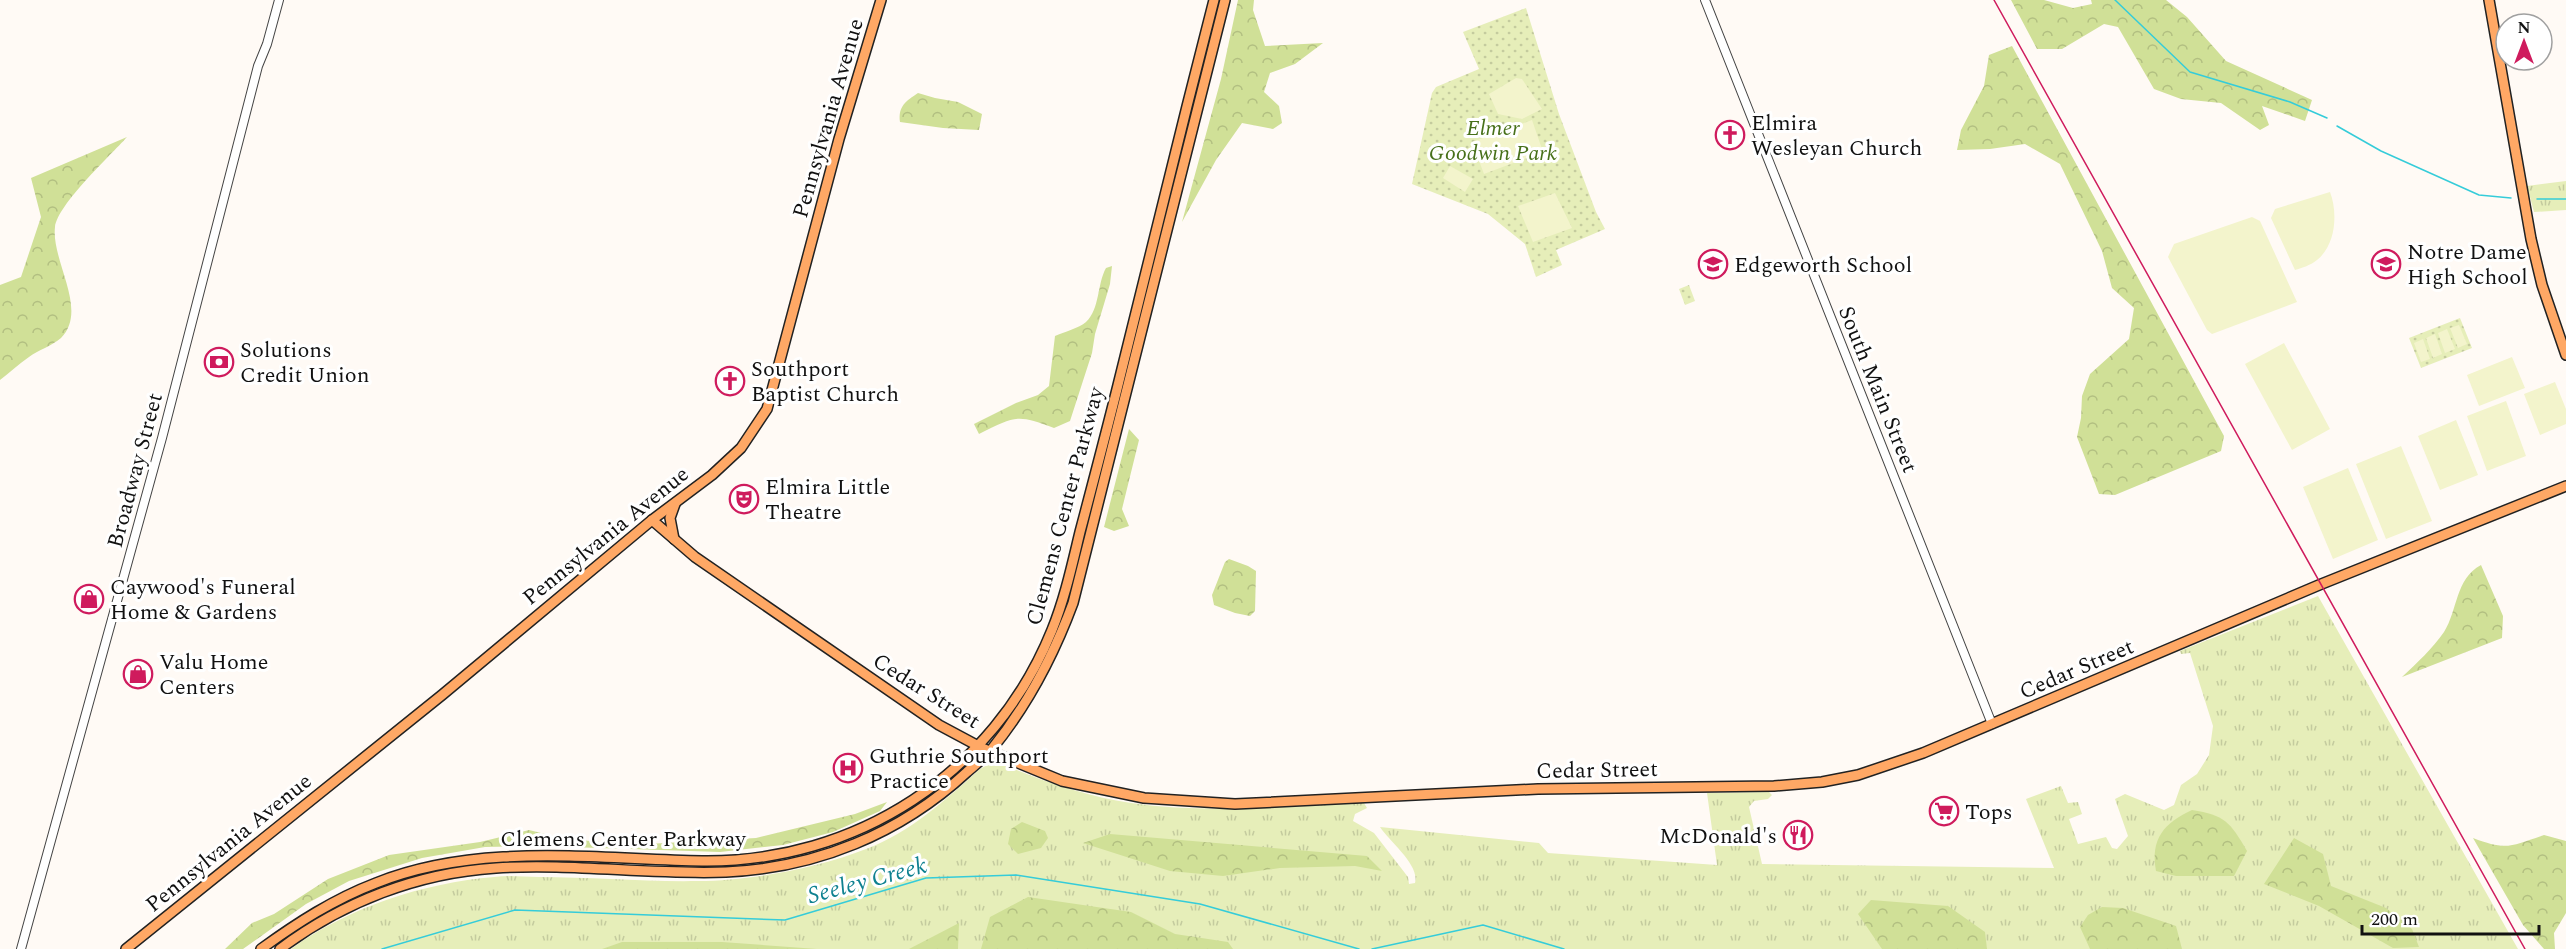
<svg xmlns="http://www.w3.org/2000/svg" width="2566" height="949" font-family="Spectral,serif">
<defs>
<pattern id="grass-tufts" width="24" height="20" patternUnits="userSpaceOnUse" patternTransform="scale(1.5)"><rect width="24" height="20" fill="#e6eeb9"/><path d="M3 7l-1-3M5 7V3M7 7l1-3M15 17l-1-3M17 17v-4M19 17l1-3" fill="none" stroke="#c4cb9e"/></pattern>
<pattern id="forest-crowns" width="20" height="18" patternUnits="userSpaceOnUse" patternTransform="scale(1.5)"><rect width="20" height="18" fill="#d0e097"/><path d="M2 6a3 3 0 1 1 6 0M12 15a3 3 0 1 1 6 0" fill="none" stroke="#b2bf81"/></pattern>
<pattern id="park-dots" width="8" height="8" patternUnits="userSpaceOnUse" patternTransform="scale(1.5)"><rect width="8" height="8" fill="#e6eeb9"/><path d="M2 2h.1M6 6h.1" fill="none" stroke="#c4cb9e" stroke-width="1.8" stroke-linecap="round"/></pattern>
</defs>
<rect width="100%" height="100%" fill="#fffaf5"/>
<g fill="url(#grass-tufts)">
<path d="M2566 181V210L2534 212 2527 186Z"/>
<path d="M2318 596 2518 949H291C349 907 423 883 494 877 509 875 524 877 539 877 592 877 645 882 698 881 750 881 818 868 866 849 911 832 945 800 980 769L991 763H1000C1042 781 1086 796 1131 803 1208 814 1287 806 1364 803L1367 808 1355 814 1353 821 1374 833 1408 877 1409 884 1415 883C1420 865 1390 842 1380 827L1539 843 1548 853 1717 865 1707 793 1769 792 1772 795 1768 799 1754 801 1749 807 1762 864 2054 868 2026 799 2061 786 2068 803 2078 802 2082 814 2069 819 2078 844 2106 837 2112 848 2117 849 2128 836 2115 799 2125 794 2164 810 2174 805 2181 785 2197 774 2209 755 2213 726 2190 653 2181 654 2180 651Z"/>
</g>
<g fill="url(#forest-crowns)">
<path d="M1238 0H1254L1253 10 1265 46 1323 43 1295 64 1270 73 1264 92 1279 106 1282 123 1273 129 1242 123 1216 160 1182 222 1221 79Z"/>
<path d="M2011 0H2044L2073 8 2092 4 2091 0H2166L2187 17 2226 61 2312 100 2305 121 2262 106 2269 125 2260 130 2221 103 2181 99 2154 89 2118 27 2104 24 2062 49H2037Z"/>
<path d="M2012 46 2224 436 2221 451 2115 495 2099 494 2077 437 2081 418 2082 396 2090 374 2129 339 2134 308 2112 288 2102 251 2060 164 2025 144 1990 149 1957 150 1961 130 1984 86 1989 55Z"/>
<path d="M918 93 935 98 958 102 982 114 979 130 943 128 900 122C898 106 906 101 918 93Z"/>
<path d="M127 137C110 156 58 204 55 227 51 261 89 310 61 338 52 346 38 350 29 357 19 364 9 373 0 380V285L21 277 41 217 31 178Z"/>
<path d="M1112 266 1110 284 1095 334 1092 353 1070 421 1054 428C1016 414 1016 416 979 434L974 424 1016 403 1038 395 1049 386 1055 336C1064 332 1079 328 1086 322 1100 309 1097 284 1106 268Z"/>
<path d="M1129 429 1139 440 1122 509 1129 526 1114 531 1104 527Z"/>
<path d="M1229 559 1248 566 1256 571 1255 611 1250 616 1235 613 1214 605 1212 595 1225 562Z"/>
<path d="M2481 565 2503 616 2502 638 2402 677C2417 663 2432 649 2444 632 2458 610 2455 579 2481 565Z"/>
<path d="M887 802 880 811 833 832 783 845 720 852 539 846 485 847 422 858 349 881 306 904 243 949H225L252 923 274 914 328 879 389 855 480 842 529 830 561 838 629 845 756 838 855 814Z"/>
<path d="M2192 810C2225 815 2230 822 2247 851L2234 876H2176L2156 871C2150 839 2164 823 2192 810Z"/>
<path d="M1022 822 1045 831 1048 838 1041 848 1018 854 1008 844 1011 829Z"/>
<path d="M1110 834 1367 856 1382 871 1355 866 1280 868 1223 876 1170 871 1083 843Z"/>
<path d="M2544 835 2566 841V913L2554 933 2555 949H2544L2523 925 2473 838C2507 851 2511 846 2544 835Z"/>
<path d="M2294 838 2323 854 2331 886 2386 908 2412 929 2419 947 2393 948 2319 906 2264 884Z"/>
<path d="M1028 897 1131 912 1175 934 1228 942 1233 949H981L990 917Z"/>
<path d="M1871 900 1948 906 1985 932 1987 949H1882L1858 914Z"/>
<path d="M2102 907 2123 908 2176 926 2182 949H2090L2080 927 2088 915Z"/>
<path d="M959 923 958 949H909Z"/>
<path d="M622 942H722L817 949H602Z"/>
</g>
<g fill="url(#park-dots)">
<path d="M1526 8 1559 114 1596 212 1605 229 1556 250 1562 265 1536 277 1525 244 1488 214 1412 184 1432 93 1436 87 1479 69 1463 32Z"/>
<path d="M1689 285 1695 301 1685 305 1679 289Z"/>
<path d="M2460 318 2472 348 2421 368 2409 338Z"/>
</g>
<g fill="#f3f4cc">
<path d="M1516 78 1522 79 1542 109 1522 119 1498 114 1489 94Z"/>
<path d="M1532 120 1543 152 1484 174 1472 142Z"/>
<path d="M1450 166 1473 179 1465 192 1443 178Z"/>
<path d="M2330 192C2338 213 2336 245 2317 260 2311 265 2302 268 2295 270L2271 218 2275 209Z"/>
<path d="M1555 193 1572 228 1533 242 1518 206Z"/>
<path d="M2252 217 2260 221 2297 302 2212 334 2207 330 2168 257 2174 244Z"/>
<path d="M2459 325 2467 344 2458 348 2450 328Z"/>
<path d="M2447 329 2455 349 2445 353 2438 333Z"/>
<path d="M2435 334 2442 354 2433 358 2426 338Z"/>
<path d="M2423 339 2430 359 2421 362 2414 343Z"/>
<path d="M2284 343 2330 429 2292 450 2245 364Z"/>
<path d="M2512 357 2525 388 2479 406 2467 375Z"/>
<path d="M2555 382 2566 409V424L2540 435 2524 394Z"/>
<path d="M2506 401 2526 456 2487 471 2467 416Z"/>
<path d="M2456 420 2478 475 2440 490 2418 436Z"/>
<path d="M2401 446 2432 521 2386 539 2356 464Z"/>
<path d="M2348 468 2378 540 2333 559 2303 487Z"/>
</g>
<g fill="none" stroke-linecap="round" stroke-linejoin="round">
<g stroke="#35ccd9" stroke-width="1.5">
<path d="M2115 0 2190 72 2290 102 2327 118"/>
<path d="M2337 126 2381 151 2479 195 2511 198"/>
<path d="M2537 199H2566"/>
<path d="M382 949 515 910 785 920 926 878 1016 875 1200 904 1359 949"/>
<path d="M1372 949 1483 925 1564 949"/>
</g>
<g stroke="#444" stroke-width="10">
<g id="minor">
<path d="M1705 0 1992 724"/>
<path d="M21 949 162 438 258 66 267 44 279 0"/>
</g>
</g>
<g stroke="#222" stroke-width="12">
<g id="major">
<path d="M2489 0 2531 239 2542 285 2566 355"/>
<path d="M652 520 695 557 939 725 982 748 1062 781 1144 798 1235 804 1538 789 1774 786 1822 782 1858 775 1923 753 2319 585 2566 486"/>
<path d="M674 539 670 518 675 504"/>
<path d="M126 949 442 695 652 520 712 475 741 448 767 409 839 139 881 0"/>
<path d="M261 949C297 923 334 899 376 883 478 842 594 859 702 861 855 863 994 774 1052 630 1065 598 1072 565 1080 532 1094 479 1108 426 1121 373 1152 248 1182 124 1214 0"/>
<path d="M280 949C343 902 417 873 496 868 572 863 649 875 726 872 816 868 900 834 967 772 975 765 984 758 991 750 1028 705 1053 657 1073 603L1225 0"/>
</g>
</g>
<use href="#minor" stroke="#fff" stroke-width="8"/>
<use href="#major" stroke="#ffa865" stroke-width="9"/>
<path stroke="#cf1b5d" stroke-width="1.5" d="M1994 0 2525 949"/>
</g>
<defs>
<g id="church-ring" transform="scale(1.5)"><circle r="9.5" fill="#fff" stroke="#cf1b5d" stroke-width="1.5"/><path d="M-1.2-6h2.4v3.5h3.3v2.4h-3.3V6h-2.4V-.1h-3.3v-2.4h3.3Z" fill="#cf1b5d"/></g>
<g id="school-ring" transform="scale(1.5)"><circle r="9.5" fill="#fff" stroke="#cf1b5d" stroke-width="1.5"/><path d="M0-5L7-2L0 1L-7-2ZM-4 1L0 2.5L4 1V4Q0 6-4 4Z" fill="#cf1b5d"/></g>
<g id="bank-ring" transform="scale(1.5)"><circle r="9.5" fill="#fff" stroke="#cf1b5d" stroke-width="1.5"/><path d="M-6-4H6V4H-6ZM0-2.3a2.3 2.3 0 1 0 0 4.6a2.3 2.3 0 1 0 0-4.6Z" fill="#cf1b5d"/></g>
<g id="theatre-ring" transform="scale(1.5)"><circle r="9.5" fill="#fff" stroke="#cf1b5d" stroke-width="1.5"/><path d="M-5-5.5Q0-4 5-5.5V0Q5 5 0 6Q-5 5-5 0ZM-3.3-2.5H-1v1.5H-3.3ZM1-2.5H3.3v1.5H1ZM-2.8 1Q0 5.5 2.8 1Z" fill="#cf1b5d"/></g>
<g id="shop-ring" transform="scale(1.5)"><circle r="9.5" fill="#fff" stroke="#cf1b5d" stroke-width="1.5"/><path d="M-5-2.5h2.3a2.7 3.5 0 0 1 5.4 0H5L5.5 6h-11ZM-1.5-2.5h3a1.5 2.3 0 0 0-3 0Z" fill="#cf1b5d"/></g>
<g id="hospital-ring" transform="scale(1.5)"><circle r="9.5" fill="#fff" stroke="#cf1b5d" stroke-width="1.5"/><path d="M-5-5h3v3.5h4V-5h3V5h-3V1.5h-4V5h-3Z" fill="#cf1b5d"/></g>
<g id="supermarket-ring" transform="scale(1.5)"><circle r="9.5" fill="#fff" stroke="#cf1b5d" stroke-width="1.5"/><path d="M-6-5.5h2.5l.6 2H6L4.5 2H-2.5L-4.4-4H-6ZM-1.5 3.2a1.3 1.3 0 1 0 .1 0ZM3 3.2a1.3 1.3 0 1 0 .1 0Z" fill="#cf1b5d"/></g>
<g id="restaurant-ring" transform="scale(1.5)"><circle r="9.5" fill="#fff" stroke="#cf1b5d" stroke-width="1.5"/><path d="M-5-6h1v4h1v-4h1v4h1v-4h1v5L-1.5 .5V6h-2V.5L-5-1ZM5-6V6H3V1.5H1.5Q1.5-4 5-6Z" fill="#cf1b5d"/></g>
</defs>
<g fill-rule="evenodd">
<use href="#church-ring" x="1730" y="135"/>
<use href="#school-ring" x="1713" y="264"/>
<use href="#school-ring" x="2386" y="264"/>
<use href="#bank-ring" x="219" y="362"/>
<use href="#church-ring" x="730" y="381"/>
<use href="#theatre-ring" x="744" y="499"/>
<use href="#shop-ring" x="89" y="599"/>
<use href="#shop-ring" x="138" y="674"/>
<use href="#hospital-ring" x="848" y="768"/>
<use href="#supermarket-ring" x="1944" y="811"/>
<use href="#restaurant-ring" x="1798" y="835"/>
</g>
<g text-anchor="middle" stroke-width="6" stroke-linejoin="round" paint-order="stroke">
<g font-size="22" fill="#111" stroke="#fff">
<text transform="translate(827 118) rotate(-74)" y="8">Pennsylvania Avenue</text>
<text transform="translate(1879 389) rotate(68)" y="8">South Main Street</text>
<text transform="translate(134 470) rotate(-75)" y="8">Broadway Street</text>
<text transform="translate(1064 506) rotate(-75)" y="8">Clemens Center Parkway</text>
<text transform="translate(605 535) rotate(-39)" y="8">Pennsylvania Avenue</text>
<text transform="translate(2076 668) rotate(-23)" y="8">Cedar Street</text>
<text transform="translate(927 690) rotate(32)" y="8">Cedar Street</text>
<text transform="translate(1597 769) rotate(-1)" y="8">Cedar Street</text>
<text x="623" y="846">Clemens Center Parkway</text>
<text transform="translate(228 842) rotate(-39)" y="8">Pennsylvania Avenue</text>
</g>
<g font-size="22" fill="#111" stroke="#fff" text-anchor="start">
<text x="1751" y="130">Elmira<tspan x="1751" dy="25">Wesleyan Church</tspan></text>
<text x="2407" y="259">Notre Dame<tspan x="2407" dy="25">High School</tspan></text>
<text x="1734" y="272">Edgeworth School</text>
<text x="240" y="357">Solutions<tspan x="240" dy="25">Credit Union</tspan></text>
<text x="751" y="376">Southport<tspan x="751" dy="25">Baptist Church</tspan></text>
<text x="765" y="494">Elmira Little<tspan x="765" dy="25">Theatre</tspan></text>
<text x="110" y="594">Caywood's Funeral<tspan x="110" dy="25">Home &amp; Gardens</tspan></text>
<text x="159" y="669">Valu Home<tspan x="159" dy="25">Centers</tspan></text>
<text x="869" y="763">Guthrie Southport<tspan x="869" dy="25">Practice</tspan></text>
<text x="1965" y="819">Tops</text>
<text x="1777" y="843" text-anchor="end">McDonald's</text>
</g>
<g font-size="22" font-style="italic" fill="#47701a" stroke="#fff">
<text x="1493" y="135">Elmer<tspan x="1493" dy="25">Goodwin Park</tspan></text>
</g>
<g font-size="24" font-style="italic" fill="#0e8190" stroke="#fff">
<text transform="translate(867 880) rotate(-15)" y="8">Seeley Creek</text>
</g>
</g>
<g transform="translate(2524 42)"><circle r="28" fill="#ffffff" stroke="#a0a0a0" stroke-width="1.5"/>
<path d="M0-4.5L10 22L0 15L-10 22Z" fill="#cf1b5d"/>
<text y="-9" font-size="16" font-weight="bold" text-anchor="middle" fill="#111111">N</text>
</g>
<path d="M2362 925v9h177v-9" fill="none" stroke="#111111" stroke-width="3"/>
<text x="2371" y="925" font-size="18" fill="#111111" stroke="#ffffff" stroke-width="4.5" paint-order="stroke">200 m</text>
</svg>
